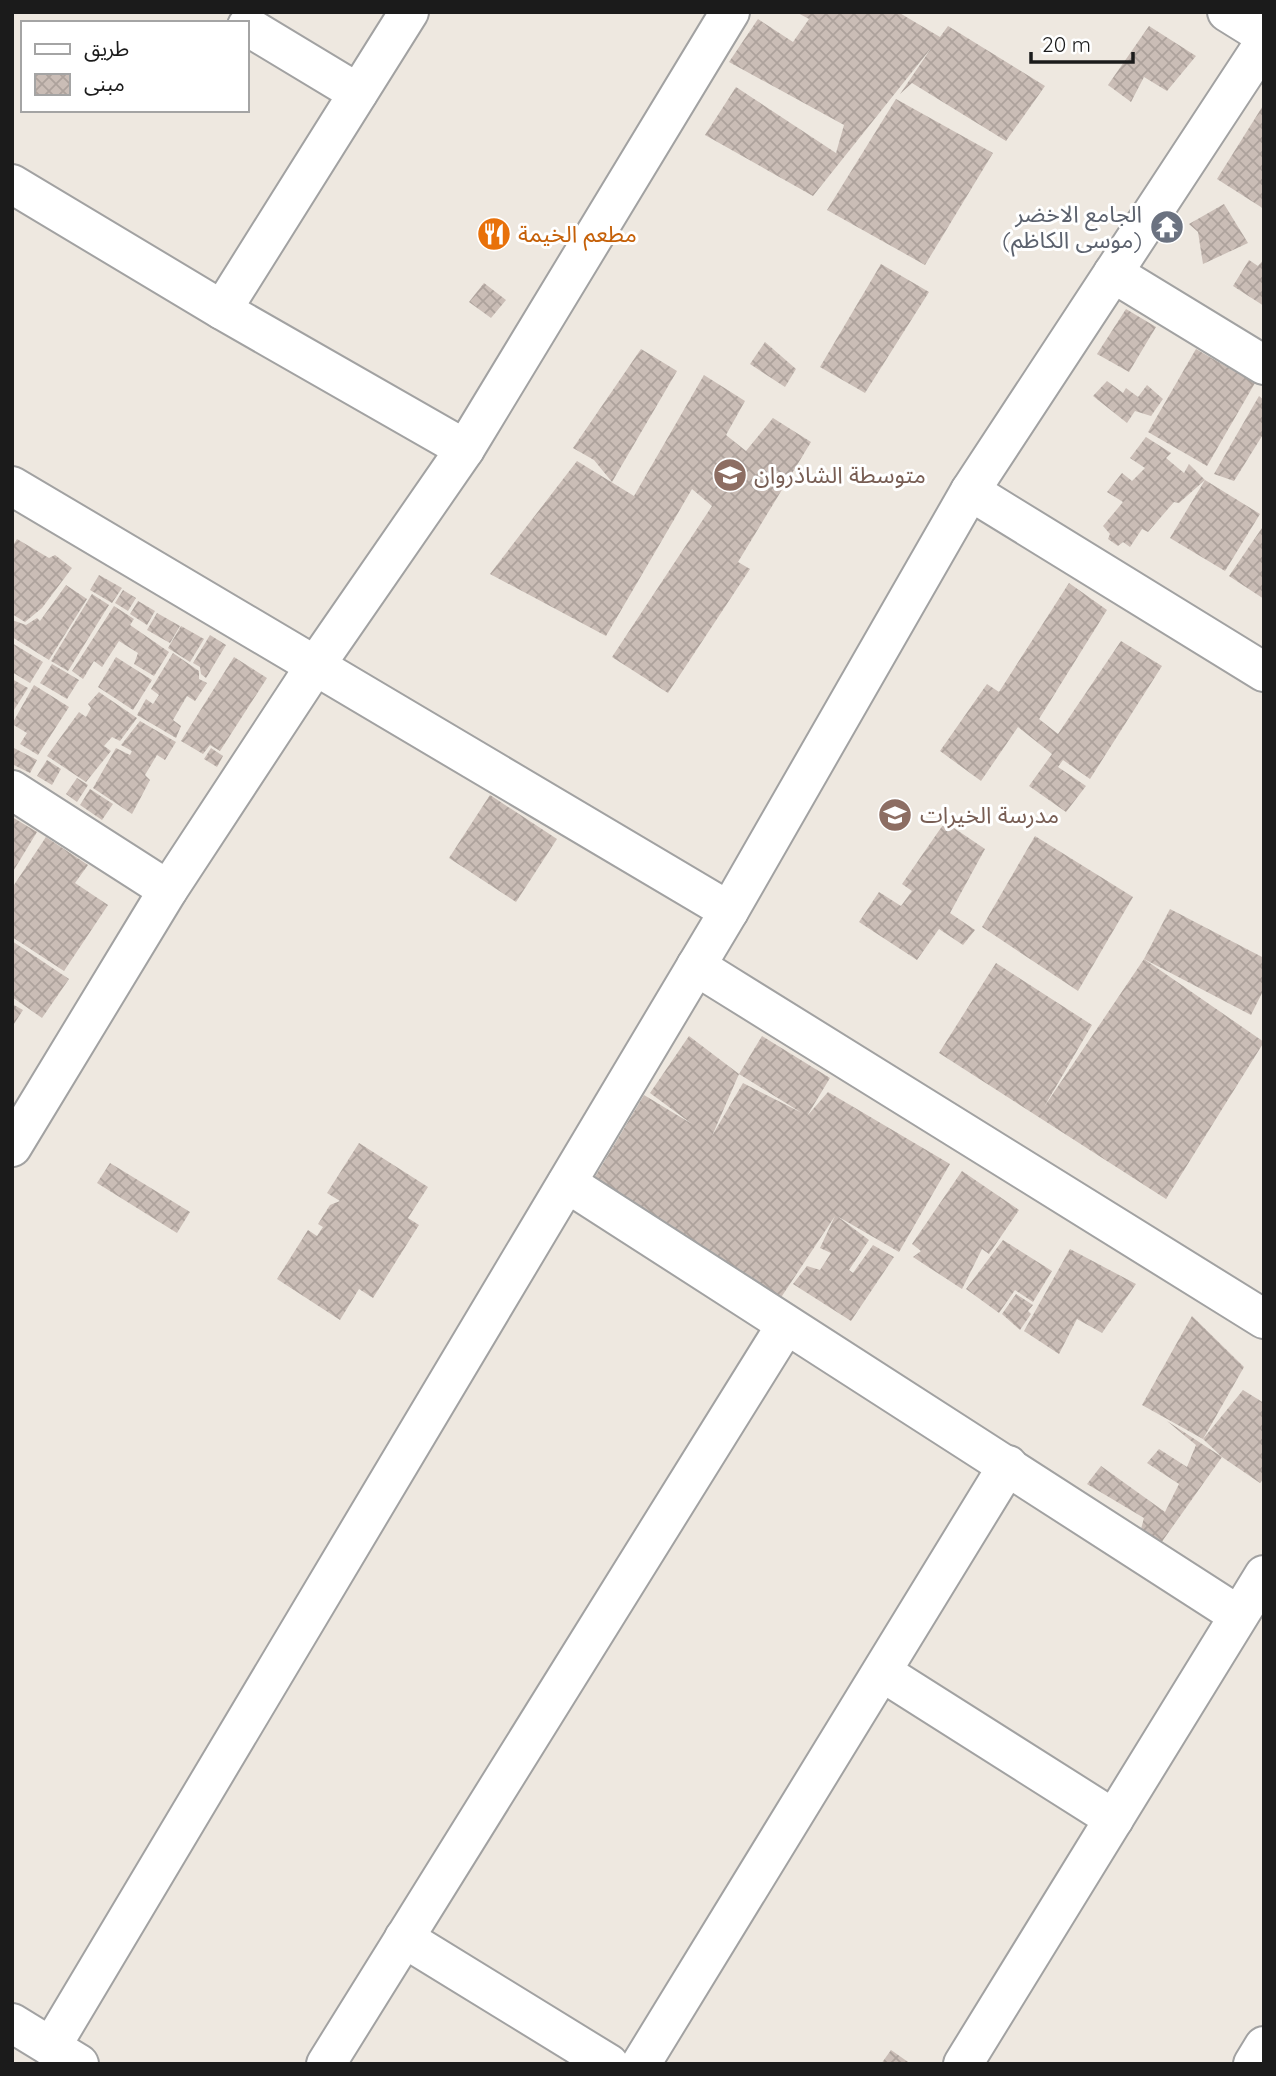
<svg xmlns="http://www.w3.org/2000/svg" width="1276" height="2076" font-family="Quicksand,'Noto Sans Arabic',sans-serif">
<defs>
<pattern id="building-cross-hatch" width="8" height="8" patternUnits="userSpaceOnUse" patternTransform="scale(1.75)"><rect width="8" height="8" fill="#cabdb6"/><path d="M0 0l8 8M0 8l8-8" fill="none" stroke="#ada29c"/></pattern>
</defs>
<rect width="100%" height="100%" fill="#eee8e0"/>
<g fill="url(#building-cross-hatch)" fill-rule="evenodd">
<path d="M796 12H898L940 37 948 26 1045 86 1006 141 912 83 900 94 932 47 813 196 705 135 736 87 836 153 844 125 729 62 758 19 793 42 809 19Z"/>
<path d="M1149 26 1196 56 1167 91 1144 77 1131 102 1108 85Z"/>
<path d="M896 99 993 153 925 265 827 210Z"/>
<path d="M1264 104V209L1217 179Z"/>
<path d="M1224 204 1248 243 1203 264 1198 232 1189 224Z"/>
<path d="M1264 259V306L1233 286 1249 260 1258 266Z"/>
<path d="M881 264 929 292 865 393 820 367Z"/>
<path d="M484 283 506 300 491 318 469 302Z"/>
<path d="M1126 309 1156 327 1129 372 1097 354Z"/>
<path d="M765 342 796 369 785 387 750 364Z"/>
<path d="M641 349 677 371 612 482 594 460 573 448Z"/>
<path d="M1196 349 1255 383 1207 466 1148 432Z"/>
<path d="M704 375 745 401 726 435 746 451 773 418 811 442 738 562 750 569 668 693 612 657 712 506 692 489 606 636 490 574 577 461 634 496Z"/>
<path d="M1107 381 1123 393 1126 388 1138 397 1147 385 1163 399 1151 416 1135 411 1127 423 1093 396Z"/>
<path d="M1259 396 1264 400V433L1234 481 1214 474Z"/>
<path d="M1146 437 1171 453 1166 458 1184 473 1189 464 1205 480 1179 503 1174 502 1148 532 1142 529 1130 547 1123 542 1118 546 1108 539 1110 534 1103 526 1123 502 1107 492 1122 473 1132 481 1145 468 1130 458Z"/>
<path d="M1205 480 1260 514 1225 571 1170 538Z"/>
<path d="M1264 525V599L1229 576Z"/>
<path d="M17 539 49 558 55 555 72 568 42 608 25 622 12 614V547Z"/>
<path d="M99 575 122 588 112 603 90 590Z"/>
<path d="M1069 583 1107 610 1039 719 1058 734 1121 641 1162 666 1090 779 1063 760 1058 767 1086 786 1066 812 1029 786 1052 754 1018 727 981 781 940 751 987 684 999 692Z"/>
<path d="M66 585 87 599 49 660 12 637V620L26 625 37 618 40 621Z"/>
<path d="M123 590 136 598 128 611 115 603Z"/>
<path d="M92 594 109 605 68 671 51 661Z"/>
<path d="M138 601 155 611 147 625 130 614Z"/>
<path d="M114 606 134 619 130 625 169 652 154 676 134 664 138 653 119 641 102 667 94 661 83 679 72 671Z"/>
<path d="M157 613 180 626 170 643 147 630Z"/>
<path d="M181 626 204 639 190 662 168 648Z"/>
<path d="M210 635 226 645 206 678 201 674 200 667 193 663Z"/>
<path d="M12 643 43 662 30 683 12 672Z"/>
<path d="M173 653 199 671V679L207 683 195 701 187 696 173 720 181 726 176 738 137 715 146 699 153 704 159 695 151 689Z"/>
<path d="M116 657 152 680 133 710 98 687Z"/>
<path d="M234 657 267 678 220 751 210 745 203 754 181 741Z"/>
<path d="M52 664 79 680 67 699 40 683Z"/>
<path d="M12 679 28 688 12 713Z"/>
<path d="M34 685 69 707 38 755 20 744 27 733 12 724Z"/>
<path d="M99 692 137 718 120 741 112 737 104 746 111 751 86 782 47 756 79 712 86 717 91 708 88 704Z"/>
<path d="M140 721 176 742 165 760 157 755 145 775 150 780 132 814 93 788 116 748 130 755 132 751 121 745Z"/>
<path d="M12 747 37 760 30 773 12 764Z"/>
<path d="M211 748 223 756 217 767 204 759Z"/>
<path d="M47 760 61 769 52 785 37 776Z"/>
<path d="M77 778 88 785 77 802 66 794Z"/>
<path d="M90 789 113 804 102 820 80 805Z"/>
<path d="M490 795 557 839 516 902 449 858Z"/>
<path d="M12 817 37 832 12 873Z"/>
<path d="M945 822 985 849 950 913 975 930 963 945 939 929 917 960 859 922 879 892 901 906 912 891 902 884Z"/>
<path d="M1035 836 1133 897 1078 991 982 927Z"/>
<path d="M46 837 88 865 75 883 108 905 64 971 12 937V888Z"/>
<path d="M1170 909 1264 958V989L1251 1015 1144 959Z"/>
<path d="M12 941 69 979 42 1018 12 997Z"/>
<path d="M1144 959 1264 1042 1166 1199 939 1053 996 963 1092 1025 1044 1107Z"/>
<path d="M12 1004 23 1010 12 1027Z"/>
<path d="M689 1036 739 1074 762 1036 830 1078 807 1116 828 1092 950 1164 899 1252 837 1216 869 1240 849 1270 853 1273 873 1245 894 1257 851 1321 793 1284 807 1266 820 1270 831 1253 820 1248 835 1216 778 1302 589 1187 644 1095 692 1124 650 1093ZM739 1074 802 1113 743 1083 712 1136Z"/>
<path d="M359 1143 428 1187 408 1218 419 1225 373 1298 359 1289 340 1320 277 1279 308 1230 317 1236 323 1227 318 1224 330 1205 340 1201 327 1193Z"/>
<path d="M110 1163 190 1212 177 1233 97 1183Z"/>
<path d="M962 1171 1019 1210 989 1254 982 1249 962 1289 913 1257 921 1251 912 1244Z"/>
<path d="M1003 1240 1052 1271 1033 1302 1015 1290 999 1313 966 1289Z"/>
<path d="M1070 1249 1136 1284 1102 1333 1077 1319 1059 1354 1024 1331Z"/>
<path d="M1016 1294 1033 1305 1028 1311 1031 1314 1020 1330 1002 1314Z"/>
<path d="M1192 1316 1244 1367 1203 1439 1142 1405Z"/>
<path d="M1243 1390 1264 1403V1478L1260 1483 1222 1457 1203 1439Z"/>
<path d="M1167 1421 1222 1457 1161 1543 1141 1529 1144 1518 1087 1484 1101 1466 1165 1512 1179 1484 1147 1463 1159 1449 1187 1467 1196 1445Z"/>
<path d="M891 2050 911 2064H881Z"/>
</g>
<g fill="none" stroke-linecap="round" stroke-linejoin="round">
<g stroke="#a2a2a2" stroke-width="42">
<g id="minor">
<path d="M1227 12 1264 35"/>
<path d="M247 26 358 93"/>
<path d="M12 184 222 310 465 449"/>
<path d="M1113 273 1264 365"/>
<path d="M222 310 409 12"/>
<path d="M12 486 729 911"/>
<path d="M970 491 1264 672"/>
<path d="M12 790 168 890"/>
<path d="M696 966 1264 1319"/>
<path d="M12 1147 168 890 315 666 465 449 730 12"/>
<path d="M567 1183 1238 1615"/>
<path d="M882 1672 1114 1819"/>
<path d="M404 1938 609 2064"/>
<path d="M12 2023 79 2064"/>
<path d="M51 2047 729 911 970 491 1264 43"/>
<path d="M326 2064 786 1325"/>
<path d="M641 2064 1008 1465"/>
<path d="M963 2064 1264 1575"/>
<path d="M1253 2064 1264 2046"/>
</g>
</g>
<use href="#minor" stroke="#fff" stroke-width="38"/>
</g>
<defs>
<g id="temple-disc" transform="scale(1.75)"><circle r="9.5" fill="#6b7280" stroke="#fff"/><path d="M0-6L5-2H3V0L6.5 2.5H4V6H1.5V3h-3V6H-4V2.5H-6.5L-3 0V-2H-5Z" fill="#fff"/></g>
<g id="restaurant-disc" transform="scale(1.75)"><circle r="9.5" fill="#e8710a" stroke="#fff"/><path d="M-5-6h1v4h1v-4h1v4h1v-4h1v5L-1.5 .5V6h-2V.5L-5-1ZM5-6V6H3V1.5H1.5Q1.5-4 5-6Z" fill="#fff"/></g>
<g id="school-disc" transform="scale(1.75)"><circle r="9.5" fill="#8d6e63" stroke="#fff"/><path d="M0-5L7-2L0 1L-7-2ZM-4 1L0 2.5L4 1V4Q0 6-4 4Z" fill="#fff"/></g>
</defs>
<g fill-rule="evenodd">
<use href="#temple-disc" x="1167" y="227"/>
<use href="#restaurant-disc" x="494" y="234"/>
<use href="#school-disc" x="730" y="475"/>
<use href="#school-disc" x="895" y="815"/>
</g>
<g text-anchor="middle" stroke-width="6" stroke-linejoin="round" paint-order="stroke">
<g font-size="23" fill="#5b616d" stroke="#fff" text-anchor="end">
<text x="1142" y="222">الجامع الاخضر<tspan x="1142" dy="26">(موسى الكاظم)</tspan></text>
</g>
<g font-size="23" fill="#c56008" stroke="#fff" text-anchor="start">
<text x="518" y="242">مطعم الخيمة</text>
</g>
<g font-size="23" fill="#785e54" stroke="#fff" text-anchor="start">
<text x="754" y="483">متوسطة الشاذروان</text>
<text x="920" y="823">مدرسة الخيرات</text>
</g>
</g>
<rect width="1276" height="2076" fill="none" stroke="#1b1b1b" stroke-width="28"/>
<rect x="21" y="21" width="228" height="91" fill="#ffffff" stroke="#a4a4a4" stroke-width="2"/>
<rect x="35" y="44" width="35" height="10" fill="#ffffff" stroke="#a4a4a4" stroke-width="2"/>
<text x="84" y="56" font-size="21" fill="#1b1b1b">طريق</text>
<rect x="35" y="74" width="35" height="21" fill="url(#building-cross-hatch)" stroke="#a4a4a4" stroke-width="2"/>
<text x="84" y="91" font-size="21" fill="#1b1b1b">مبنى</text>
<path d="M1031 52v10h102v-10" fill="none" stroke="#1b1b1b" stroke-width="3.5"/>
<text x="1042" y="52" font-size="21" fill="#1b1b1b" stroke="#ffffff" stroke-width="5" paint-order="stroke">20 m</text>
</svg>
